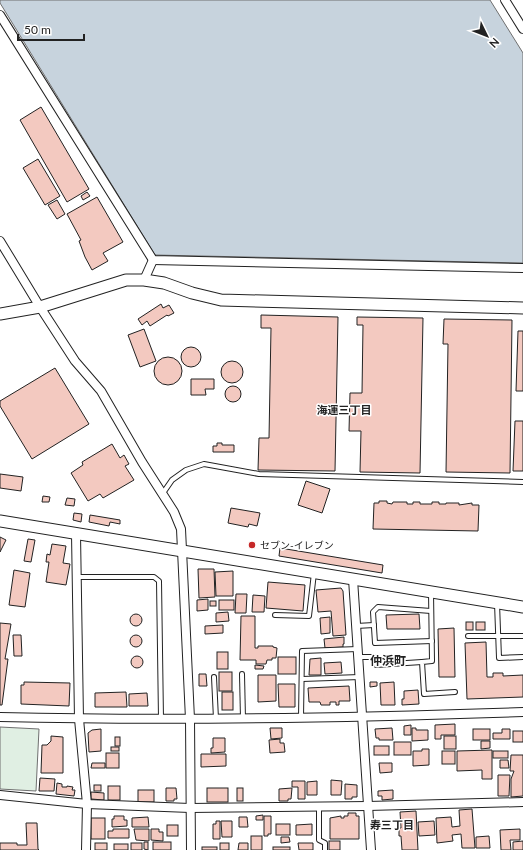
<svg xmlns="http://www.w3.org/2000/svg" width="523" height="850" font-family="Lato,'Noto Sans JP',sans-serif">
<rect width="100%" height="100%" fill="#fff"/>
<path fill="#e0efe3" stroke="#6f6f6f" d="M0 727 39 729 36 791 0 789Z"/>
<path fill="#c7d3dd" stroke="#6f6f6f" d="M0 0H490L523 53V263L155 255 0 3Z"/>
<g fill="#f3c9c0" stroke="#222">
<path d="M41 107 89 189 67 202 20 120Z"/>
<path d="M38 159 60 196 45 205 23 168Z"/>
<path d="M87 192 90 196 83 200 81 196Z"/>
<path d="M97 197 123 242 103 253 108 261 92 270 85 257 79 241 81 240 67 214Z"/>
<path d="M57 200 65 214 57 219 48 205Z"/>
<path d="M161 304 163 308 169 305 174 313 168 316 167 315 150 326 147 321 142 325 138 319Z"/>
<path d="M261 315 338 317 335 471 258 470 259 438H269L271 328H261Z"/>
<path d="M357 317 423 318 420 473 360 472 361 431H349L350 393H362L363 325H357Z"/>
<path d="M444 319 512 320 510 473 446 472 448 344H443Z"/>
<path d="M144 329 156 361 140 367 128 335Z"/>
<path d="M518 331H523V391H516Z"/>
<circle cx="191" cy="357" r="10"/>
<circle cx="168" cy="371" r="14"/>
<circle cx="232" cy="372" r="11"/>
<path d="M55 368 89 424 32 459 0 406V401Z"/>
<path d="M191 379H214V389H205L206 395H191Z"/>
<circle cx="233" cy="394" r="8"/>
<path d="M515 421H523V471H513Z"/>
<path d="M217 443H222V445H234V452H213V446H217Z"/>
<path d="M112 444 120 458 124 455 129 464 125 466 134 480 103 498 100 494 88 501 71 473 83 465 82 462Z"/>
<path d="M0 474 23 477 21 491 0 488Z"/>
<path d="M306 481 330 489 322 513 298 505Z"/>
<path d="M43 496 50 497 49 502H42Z"/>
<path d="M67 498 75 499 74 506 65 505Z"/>
<path d="M379 501H387V503L392 504 393 502H407V504H413V502H420V504H432V502H439V504H446V503H459V505L472 503V505H479L478 531 373 529 374 503H379Z"/>
<path d="M231 508 260 513 257 526 249 524 248 527 228 523Z"/>
<path d="M74 513 82 514 81 522 73 520Z"/>
<path d="M90 515 120 520V524L110 522 109 526 89 522Z"/>
<path d="M0 537 6 540 0 552Z"/>
<path d="M28 539 35 540 31 562 24 561Z"/>
<path d="M52 544 66 546 63 563 70 564 66 585 46 582 49 562H46L47 554 50 555Z"/>
<path d="M280 548 383 565 382 573 279 556Z"/>
<path d="M198 569H214L215 597 199 598Z"/>
<path d="M14 570 30 573 25 607 9 605Z"/>
<path d="M233 571V596H216L215 572Z"/>
<path d="M268 582 305 585 303 611 266 608Z"/>
<path d="M341 588 343 591 346 635 333 636 331 611 318 612 316 590Z"/>
<path d="M236 594H247L246 613H235Z"/>
<path d="M253 595 265 596 264 612H252Z"/>
<path d="M208 599V610L197 611V600Z"/>
<rect x="219" y="600" width="15" height="10"/>
<rect x="210" y="601" width="6" height="5"/>
<path d="M228 612 229 621 216 622V613Z"/>
<circle cx="136" cy="620" r="6"/>
<path d="M419 614 420 629H387L386 615Z"/>
<path d="M241 616H255V648H258V646H273V647L277 648 276 658H272V660H267L266 664H256V660H240Z"/>
<path d="M330 617V633L321 634 320 618Z"/>
<rect x="466" y="622" width="7" height="8"/>
<rect x="476" y="622" width="9" height="8"/>
<path d="M0 623 11 624 5 659H8L2 705H0Z"/>
<path d="M223 625V633L205 634V626Z"/>
<path d="M454 628 455 677H439L438 629Z"/>
<circle cx="136" cy="641" r="6"/>
<path d="M13 635H21L22 656H14Z"/>
<path d="M344 637V644H343V647L325 648 324 639Z"/>
<path d="M486 642 487 677H493V673H503V676L523 675V697L467 699 465 643Z"/>
<rect x="217" y="652" width="11" height="17"/>
<circle cx="137" cy="662" r="6"/>
<rect x="278" y="657" width="18" height="17"/>
<path d="M321 658V675H309L310 659Z"/>
<path d="M341 662 342 673 325 674 324 663Z"/>
<path d="M255 665 264 666 263 669H255Z"/>
<rect x="219" y="672" width="13" height="19"/>
<path d="M199 674H206L207 686H199Z"/>
<path d="M258 675H276V701L258 702Z"/>
<path d="M24 682 70 683 69 706 21 704V685H24Z"/>
<path d="M370 682H377V686L370 687Z"/>
<path d="M394 682 395 705H381L380 683Z"/>
<path d="M278 684H295V707H279Z"/>
<path d="M349 686 350 701H339V705H336V702H330V705H321L320 702H309L308 688Z"/>
<path d="M418 690 419 704 402 705V699H404V691Z"/>
<path d="M126 692 127 707H95V693Z"/>
<rect x="222" y="692" width="11" height="18"/>
<path d="M147 693 148 706H129V694Z"/>
<path d="M455 724V735H441V739H435V725Z"/>
<path d="M411 725V735H404V726Z"/>
<path d="M270 728H282V738L271 739Z"/>
<path d="M392 728 393 740H379V738H376L375 729Z"/>
<path d="M412 728H416V730H428V740L412 741Z"/>
<path d="M101 729V751L89 752 88 733 92 730Z"/>
<rect x="473" y="729" width="17" height="11"/>
<path d="M502 729H510V739H493V733H502Z"/>
<rect x="513" y="731" width="10" height="11"/>
<path d="M51 736 63 737V773H41L42 745H47L51 741Z"/>
<rect x="444" y="736" width="12" height="13"/>
<rect x="115" y="737" width="5" height="9"/>
<path d="M213 738H225V752L211 753V748H213Z"/>
<path d="M280 739V743H284L285 752 270 753 269 740Z"/>
<path d="M481 741H490V748L481 749Z"/>
<rect x="394" y="742" width="17" height="13"/>
<rect x="374" y="746" width="15" height="9"/>
<rect x="111" y="747" width="8" height="4"/>
<path d="M422 749H429V765L413 766V751H422Z"/>
<path d="M492 750V779H482V770L457 771V751Z"/>
<rect x="442" y="751" width="13" height="13"/>
<rect x="493" y="751" width="15" height="7"/>
<rect x="106" y="753" width="13" height="15"/>
<path d="M201 754H226V766L201 767Z"/>
<path d="M511 755H523V796L511 797V779L514 771H510Z"/>
<path d="M500 760H508L509 768H500Z"/>
<path d="M92 763H105V768H91Z"/>
<path d="M379 763H392V772L380 773Z"/>
<path d="M498 775H510L509 796H498Z"/>
<path d="M40 778 55 779 54 791H39Z"/>
<path d="M331 780 342 781 341 795H331Z"/>
<path d="M292 781H305V799H298V787H292Z"/>
<path d="M317 781V795H307V782Z"/>
<path d="M57 783 62 784V787H67V786L73 787 72 790H75L74 796 56 794Z"/>
<path d="M345 784 357 785V797H352V799H345Z"/>
<rect x="94" y="785" width="7" height="6"/>
<rect x="108" y="786" width="12" height="14"/>
<path d="M166 788H176L177 799H174V801H166Z"/>
<rect x="207" y="788" width="21" height="14"/>
<rect x="237" y="788" width="6" height="13"/>
<path d="M292 788 291 799H288V801H279V789Z"/>
<rect x="138" y="790" width="16" height="12"/>
<path d="M393 790V799L382 800V796H378V791Z"/>
<path d="M91 792 104 793V800L91 799Z"/>
<path d="M472 809 475 848H462L461 834 452 835 453 841 437 843 436 818 451 817 452 827 460 826 459 810Z"/>
<path d="M416 811 418 850H402L401 836H399V828H401L400 812Z"/>
<path d="M348 813H356V816H359V839H330V818L341 816V818H344V816H348Z"/>
<path d="M263 815V820H256V816Z"/>
<path d="M114 816H124V820H127V826L112 827V819H114Z"/>
<path d="M264 816H271V834H268V836H264Z"/>
<path d="M148 817 149 827H132V818Z"/>
<path d="M239 817H247L248 827H239Z"/>
<rect x="91" y="818" width="14" height="21"/>
<path d="M216 821H220V839H213V824H216Z"/>
<path d="M221 821H232V837H222Z"/>
<path d="M434 821 435 835 419 836 418 822Z"/>
<path d="M26 823H37L38 849 39 850H0V843H17V845H27Z"/>
<rect x="276" y="824" width="14" height="11"/>
<path d="M312 824V835H296V825Z"/>
<rect x="167" y="825" width="11" height="11"/>
<path d="M113 829H129V838H108V831H113Z"/>
<path d="M134 829H149V841L136 840Z"/>
<path d="M151 829H159V832H163V841L151 840Z"/>
<path d="M520 829V840H510L511 850H501L500 830Z"/>
<rect x="251" y="836" width="11" height="14"/>
<path d="M489 836 490 848H476V837Z"/>
<path d="M281 837H289L290 842 281 843Z"/>
<rect x="329" y="841" width="11" height="9"/>
<path d="M523 841V850H513V842Z"/>
<path d="M144 842H148V850L144 849Z"/>
<rect x="153" y="842" width="18" height="8"/>
<rect x="95" y="843" width="12" height="7"/>
<rect x="131" y="843" width="11" height="7"/>
<rect x="220" y="843" width="9" height="7"/>
<path d="M239 843H248V850H238Z"/>
<path d="M298 843H313V850H299Z"/>
<rect x="114" y="844" width="14" height="6"/>
<rect x="202" y="847" width="15" height="3"/>
<rect x="273" y="847" width="17" height="3"/>
</g>
<g fill="none" stroke-linecap="round" stroke-linejoin="round">
<g stroke="#222" stroke-width="6">
<g id="lane">
<path d="M163 493 172 480 186 470 204 464 259 474 523 482"/>
<path d="M77 577H154L159 581 161 719"/>
<path d="M431 592 432 661 422 662 424 694 455 692"/>
<path d="M497 603 499 658 523 657"/>
<path d="M431 611 378 607 373 612 375 643 432 641"/>
<path d="M275 615 309 616 314 573"/>
<path d="M356 626 374 625"/>
<path d="M468 636H523"/>
<path d="M359 657H375L376 665 422 662"/>
<path d="M242 674 243 719"/>
<path d="M214 677 216 719"/>
<path d="M302 679 360 677"/>
<path d="M301 718 302 651 358 649"/>
<path d="M319 807V840L325 843V850"/>
</g>
</g>
<g stroke="#222" stroke-width="10">
<g id="street">
<path d="M505 0 523 29"/>
<path d="M0 15 153 260 523 268"/>
<path d="M0 241 40 307 75 361 101 391 142 462 174 512 181 529 190 719 191 850"/>
<path d="M144 280 153 260"/>
<path d="M76 534 79 719 87 804 86 850"/>
<path d="M353 579 371 850"/>
<path d="M0 717C174 721 349 718 523 712"/>
<path d="M0 795 87 804 190 808 368 806 523 802"/>
</g>
</g>
<g stroke="#222" stroke-width="13">
<g id="secondary">
<path d="M0 314 40 307 126 280H144L164 283 192 293 221 300 523 308"/>
<path d="M0 521 523 607"/>
</g>
</g>
<use href="#lane" stroke="#fff" stroke-width="4"/>
<use href="#street" stroke="#fff" stroke-width="8"/>
<use href="#secondary" stroke="#fff" stroke-width="11"/>
</g>
<circle fill="#c62828" stroke="#fff" stroke-width="1.5" cx="252" cy="545" r="4"/>
<g text-anchor="middle" stroke-width="3" stroke-linejoin="round" paint-order="stroke">
<g font-size="10" fill="#222" stroke="#fff" text-anchor="start">
<text x="260" y="549">セブン-イレブン</text>
</g>
<g font-size="11" font-weight="bold" fill="#222" stroke="#fff">
<text x="344" y="414">海運三丁目</text>
<text x="392" y="829">寿三丁目</text>
</g>
<g font-size="12" font-weight="bold" fill="#222" stroke="#fff">
<text x="388" y="665">仲浜町</text>
</g>
</g>
<g transform="translate(487 36) rotate(133)" stroke="#ffffff" stroke-width="3" paint-order="stroke">
<path d="M0-3L7 15L0 10L-7 15Z" fill="#222222"/>
<text y="-6" font-size="11" font-weight="bold" text-anchor="middle" fill="#222222">N</text>
</g>
<path d="M18 34v6h66v-6" fill="none" stroke="#222222" stroke-width="2"/>
<text x="24" y="34" font-size="12" fill="#222222" stroke="#ffffff" stroke-width="3" paint-order="stroke">50 m</text>
</svg>
